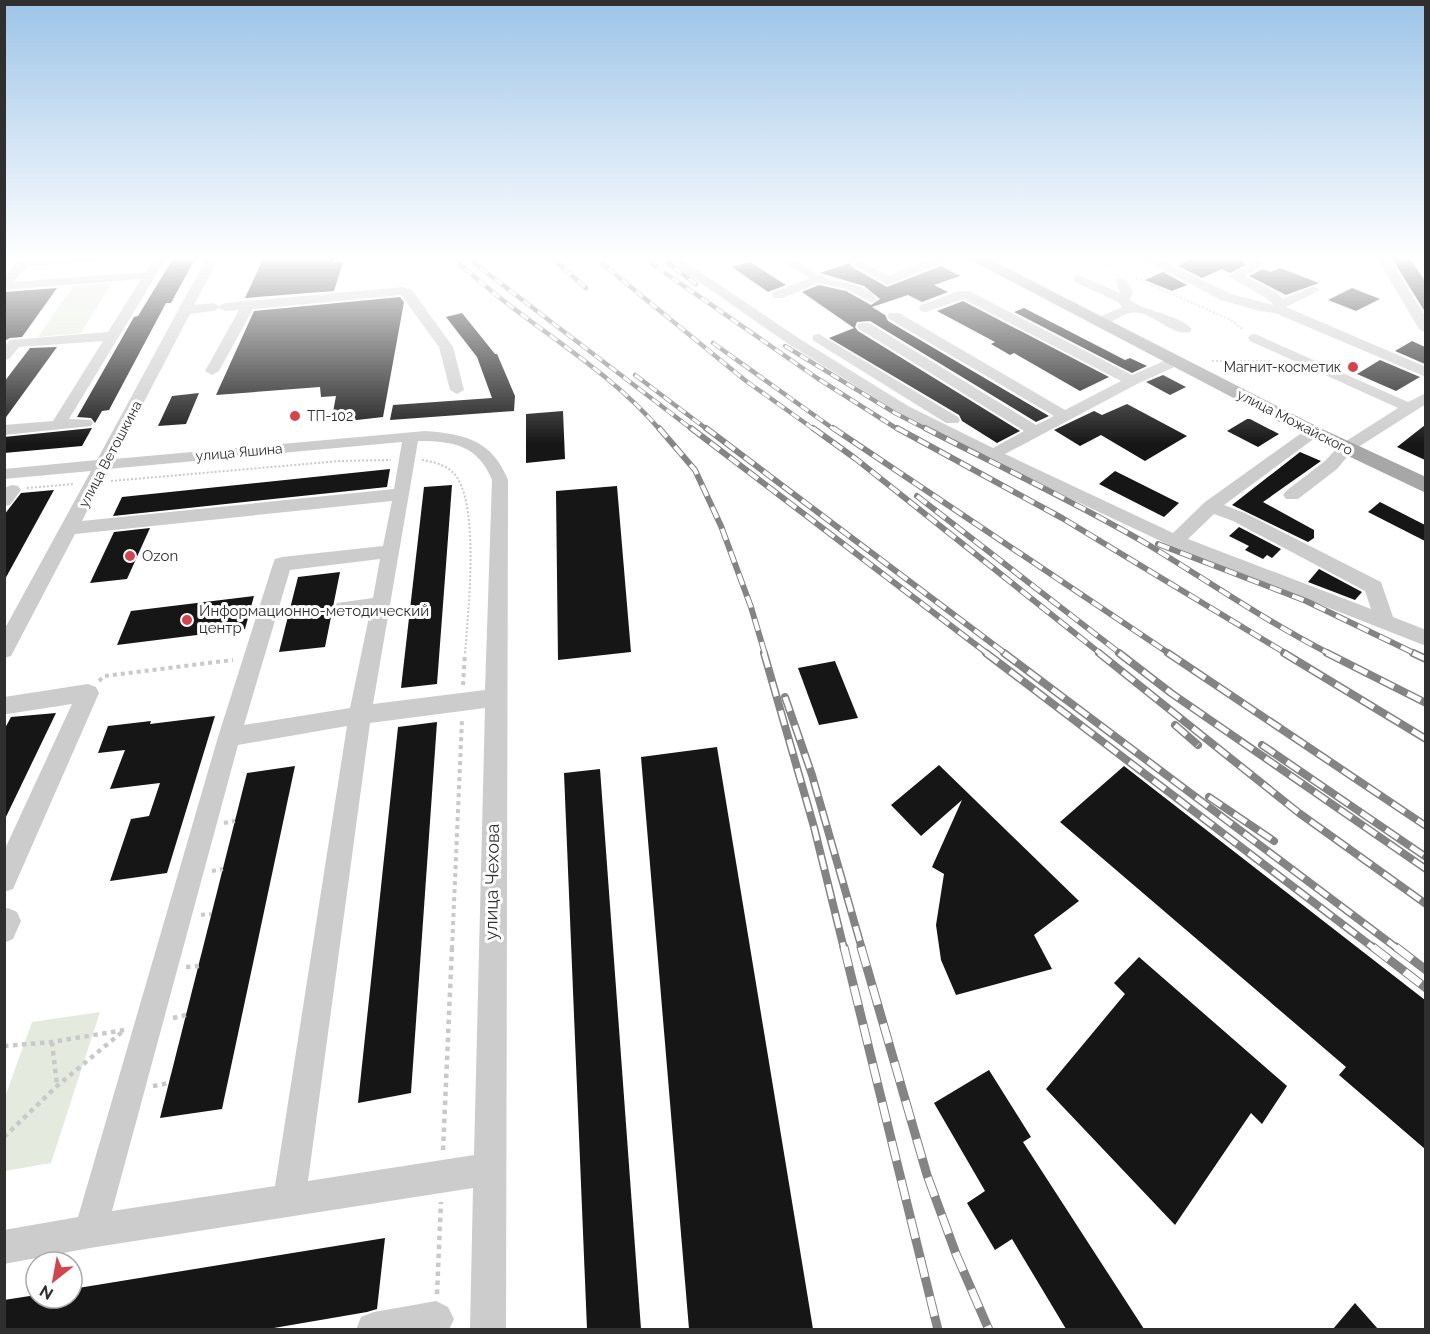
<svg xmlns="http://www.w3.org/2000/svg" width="1430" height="1334" font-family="Raleway,sans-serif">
<rect width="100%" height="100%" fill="#fff"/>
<g fill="#e4eade">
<path d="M112 283 81 333 38 337 73 286Z"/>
<path d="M100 1012 51 1163 5 1171V1097L32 1022Z"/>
</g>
<g fill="#161616">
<path d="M174 257H196L171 303H166L109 410 102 411 95 423 91 418 77 417 134 317 138 316Z"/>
<path d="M264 257H335L333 262H343L334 291 245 298Z"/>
<path d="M1194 257H1238L1246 265 1230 273 1222 269 1202 278 1178 266Z"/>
<path d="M1391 257H1409L1425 281V312Z"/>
<path d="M750 262 786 285 768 292 732 267Z"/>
<path d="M850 263 852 267 887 287 941 266 960 276 934 285 948 292 922 302 908 295 872 307 885 315 888 321 1049 416 1036 422 870 321 857 322 855 327 858 331 1020 431 997 443 962 421 959 415 829 338 854 328 802 292 819 285 846 291 871 305 880 299 864 286 820 273Z"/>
<path d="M1280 268 1319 283 1286 295 1249 276 1263 269 1271 272Z"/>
<path d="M1163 272 1187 285 1172 291 1145 280Z"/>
<path d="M57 288 22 337 10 338 4 341V292Z"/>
<path d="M1352 288 1380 299 1356 311 1328 300Z"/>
<path d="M400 297 404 302 383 417 331 423 336 396 321 397 320 387 216 395 254 311Z"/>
<path d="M963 301 1109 377 1080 391 1014 353 1010 355 991 344 995 342 937 311Z"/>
<path d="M1024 308 1125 360 1130 358 1147 366 1132 373 1014 312Z"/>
<path d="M462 313 495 354H497L515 396 514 411 390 420 393 405 492 398 477 357 446 317Z"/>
<path d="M1412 341 1425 347V364L1395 351Z"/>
<path d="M57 347 4 420V382L30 348Z"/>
<path d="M1380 360 1420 377 1396 391 1357 374Z"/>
<path d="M1163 375 1186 387 1170 395 1146 382Z"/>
<path d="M199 393 186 424 158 426 172 396Z"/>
<path d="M1127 404 1187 436 1145 461 1101 435 1080 446 1054 430 1094 411 1102 415Z"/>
<path d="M563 411 565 459 526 463V414Z"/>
<path d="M1247 419H1250L1279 434 1258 447 1227 431Z"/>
<path d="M1425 425V460L1397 447Z"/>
<path d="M92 428 82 446 4 453V437Z"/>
<path d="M1300 452 1321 461 1263 502 1314 530V538L1308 542 1232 505Z"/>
<path d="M390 469 387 487 113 516 122 497Z"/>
<path d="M1115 471 1179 503 1164 517 1099 484Z"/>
<path d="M452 485 437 684 401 688 424 487Z"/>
<path d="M617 486 631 652 558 660 556 491Z"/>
<path d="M54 490 4 581V515L21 493Z"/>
<path d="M1380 502 1425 525V541L1368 512Z"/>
<path d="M1239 527 1281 549 1272 558 1267 555 1263 559 1245 550 1249 546 1229 536Z"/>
<path d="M150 528 127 579 90 583 114 532Z"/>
<path d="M1319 569 1362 592 1355 600 1308 582Z"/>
<path d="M340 572 325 647 279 652 298 577Z"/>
<path d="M254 596 245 629 117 645 131 611Z"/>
<path d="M835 661 858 718 819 725 798 668Z"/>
<path d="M56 713 4 821V730L11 717Z"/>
<path d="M215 716 167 873 110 881 131 819 149 816 160 783 110 789 125 750 98 753 108 726 151 721 150 724Z"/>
<path d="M437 722 411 1093 358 1103 398 727Z"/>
<path d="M717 747 813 1329H689L641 757Z"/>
<path d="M939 765 1079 901 1034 935 1052 969 956 995 941 960 936 925 944 874 932 867 962 800 921 836 891 805Z"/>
<path d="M295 766 222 1109 160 1118 247 773Z"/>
<path d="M1124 766 1425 1000V1149L1339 1075 1346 1067 1060 822Z"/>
<path d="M600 769 641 1329H587L564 773Z"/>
<path d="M1139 957 1287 1086 1262 1124 1251 1113 1175 1225 1046 1089 1125 994 1114 983Z"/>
<path d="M989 1070 1031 1137 1023 1142 1144 1329H1066L1012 1239 995 1250 967 1203 985 1191 934 1103Z"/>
<path d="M385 1238 377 1309 367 1312 268 1329H4V1300L36 1295V1298H72V1289Z"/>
<path d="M1355 1303 1378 1329H1333Z"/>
</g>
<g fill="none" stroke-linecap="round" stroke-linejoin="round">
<g stroke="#c9c9c9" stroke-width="2" stroke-dasharray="2 2" stroke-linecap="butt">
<path d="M1091 257 1120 270"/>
<path d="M1136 278 1231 320 1244 330"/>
<path d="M1212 361H1271"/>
<path d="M422 460C435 462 451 466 458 479 479 515 468 611 465 654"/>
<path d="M111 481 340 461 391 460"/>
<path d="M27 488 74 484"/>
</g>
<g stroke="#c9c9c9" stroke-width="4" stroke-dasharray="4 4" stroke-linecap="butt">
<path d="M99 681 104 676 233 660"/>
<path d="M463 685 465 653"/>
<path d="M224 823 235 821"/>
<path d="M212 871 223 869"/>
<path d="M201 915 211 914"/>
<path d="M452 949 462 719"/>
</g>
<g stroke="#c9c9c9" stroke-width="4.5" stroke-dasharray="4.5 4.5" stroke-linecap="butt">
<path d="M186 967 199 966"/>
<path d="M173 1018 186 1015"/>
<path d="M52 1042 57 1086"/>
<path d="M4 1046 52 1042 124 1030"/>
<path d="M153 1086 169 1083"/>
<path d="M4 1137 57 1086 122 1032"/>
<path d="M443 1150 452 947"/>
<path d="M437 1294 441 1202"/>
</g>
<g fill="#ccc" fill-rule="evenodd">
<path d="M48 257H108L102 261 27 266 13 282 146 272 155 257H167L69 419 91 420 93 423 91 426 4 435V425L53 421 103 341 19 347 9 359 4 360V347L10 340 108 332 141 279 4 290V276L19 260Z"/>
<path d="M207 257H219L194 305 213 303 219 306 225 303 403 287 412 290 453 347 464 390 457 394 450 390 439 347 401 295 253 309 219 371 212 375 205 371 239 310 225 311 219 308 213 311 190 314 114 459 425 431C465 434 492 440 508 480L506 1330H470L473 1188 90 1248 4 1264V1230L78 1217 218 737 273 564 275 559 282 557 383 546 392 501 75 534 11 656 4 658V630L91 471 4 479V469L97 460ZM418 441C453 441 478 445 492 480L485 690 373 704ZM402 442 394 489 82 521 108 469ZM380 559 373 598 337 603 334 608 337 613 344 615 370 612 350 708 244 725 290 570ZM485 708 474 1155 308 1181 370 723ZM347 726 275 1186 112 1211 238 745Z"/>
<path d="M663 257H678L800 339 908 406 993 448 1024 431 859 329 857 326 859 323H869L1036 425 1054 416 889 319 887 316 889 313H899L1065 410 1121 381 963 299 926 312 921 311 919 308 921 305 959 291H969L1132 375 1171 358H1181L1183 361 1181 364 1137 384 1005 454 1173 533 1205 502 1307 429H1319L1321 432 1319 435 1224 505 1245 513 1381 582 1393 617 1426 630V646L1169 545 1012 471 898 412 790 345ZM1214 514 1233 521 1365 591 1371 609 1188 539Z"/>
<path d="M776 257C805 257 809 274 832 280 849 284 866 285 878 299L872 303 847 289 819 283 783 298H773L772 295 773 292 810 278Z"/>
<path d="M936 257H954L888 285 853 265 859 261 863 262 889 276Z"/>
<path d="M1138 257H1154L1231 294 1274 305 1266 298 1228 276 1250 265 1240 257H1255L1265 265 1244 276 1276 292 1283 299 1314 286 1320 290 1286 307 1426 367V377L1275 313 1260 311 1221 300Z"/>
<path d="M1376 257H1388L1426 317V333L1419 329Z"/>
<path d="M1419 257H1426V261Z"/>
<path d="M1079 275 1120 293 1116 282 1118 279H1126L1133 292 1130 299C1139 311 1177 313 1192 329L1190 332C1170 337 1151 309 1131 313 1118 315 1108 328 1094 325L1092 322 1094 319 1122 307 1118 302 1075 282 1073 279 1075 276Z"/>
<path d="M819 334 958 417 960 420 958 423H946L814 341 812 338 814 335Z"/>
<path d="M1255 334 1408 402 1426 393V404L1352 451 1337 469 1298 499H1286L1283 495 1286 491 1325 461 1340 445 1398 408 1250 341 1248 338 1250 335Z"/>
<path d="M12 485 18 486 21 490 10 505 4 506V488Z"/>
<path d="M88 684 96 687 99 693 13 889 4 892V851L72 704 7 714 4 713V697Z"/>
<path d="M8 908 17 912 21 921 13 939 4 943V909Z"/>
<path d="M436 1301 448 1307 454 1319 449 1330H356L361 1317 374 1312Z"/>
</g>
<path fill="#a7a7a7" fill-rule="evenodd" d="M965 257H985L1320 428 1426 477V493L1306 436Z"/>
<g stroke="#848484" stroke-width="4.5">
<g id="rail-far3">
<path d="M451 257C469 272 486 287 504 301 558 343 616 378 660 430"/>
<path d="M466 257 693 430"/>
<path d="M551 257 586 288"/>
<path d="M594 257 746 381 815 430"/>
<path d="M642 257 817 378 899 430"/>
<path d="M660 257 696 284"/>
<path d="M713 343 835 430"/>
<path d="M785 346 895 413 928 430"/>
<path d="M635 375 708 430"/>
</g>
</g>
<g stroke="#848484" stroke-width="6">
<g id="rail-far2">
<path d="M659 428 695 470 721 526 751 607 765 654"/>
<path d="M691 428 988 654"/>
<path d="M706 428 1006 654"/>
<path d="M813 428 856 459 1101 654"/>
<path d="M833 428 1170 654"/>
<path d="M897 428 1062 518 1287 654"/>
<path d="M925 428C999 466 1075 502 1147 544 1208 581 1267 622 1330 654"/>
<path d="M917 496 1121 654"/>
<path d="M1158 544 1306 601 1416 654"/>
</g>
</g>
<g stroke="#848484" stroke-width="8">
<g id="rail-far1">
<path d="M764 653 814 827 844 949"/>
<path d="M986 653 1375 949"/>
<path d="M1004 653 1398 949"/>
<path d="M1099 653 1299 813 1426 904"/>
<path d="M1119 653 1171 693 1426 869"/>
<path d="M1168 653 1426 826"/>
<path d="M1284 653 1426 739"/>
<path d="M1327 653 1426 703"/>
<path d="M1413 653 1426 659"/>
<path d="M785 697 812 775 862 949"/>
<path d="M1175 725 1198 745"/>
<path d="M1262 745 1426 857"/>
<path d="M1209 797 1274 841"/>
</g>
</g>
<g stroke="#848484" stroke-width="9">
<g id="rail">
<path d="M844 947 938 1330"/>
<path d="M861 947 927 1175 956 1254 989 1330"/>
<path d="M1373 947 1426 988"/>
<path d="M1396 947 1426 970"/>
</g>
</g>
<use href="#rail-far3" stroke="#fff" stroke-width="3" stroke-dasharray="9" stroke-linecap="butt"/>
<use href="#rail-far2" stroke="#fff" stroke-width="4" stroke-dasharray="12" stroke-linecap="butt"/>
<use href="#rail-far1" stroke="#fff" stroke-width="5" stroke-dasharray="15" stroke-linecap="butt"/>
<use href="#rail" stroke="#fff" stroke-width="7" stroke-dasharray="20" stroke-linecap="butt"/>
</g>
<linearGradient id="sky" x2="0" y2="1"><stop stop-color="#9dc4e8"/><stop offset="0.58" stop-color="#fff"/><stop offset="1" stop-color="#fff" stop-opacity="0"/></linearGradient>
<rect width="1430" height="444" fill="url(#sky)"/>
<g fill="#d1454e" stroke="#fff" stroke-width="2">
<circle cx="1353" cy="367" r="6"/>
<circle cx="295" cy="416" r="6"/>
<circle cx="130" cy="556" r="6"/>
<circle cx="187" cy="620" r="6"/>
</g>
<g text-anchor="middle" stroke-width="6" stroke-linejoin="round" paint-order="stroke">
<g font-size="14" fill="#2f2f2f" stroke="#fff" text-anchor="end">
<text x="1341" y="372">Магнит-косметик</text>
<text x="307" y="421" text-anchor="start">ТП-102</text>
</g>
<g font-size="14" fill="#2f2f2f" stroke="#fff">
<text transform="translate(1295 422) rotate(27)" y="5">улица Можайского</text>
<text transform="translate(239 452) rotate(-5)" y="5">улица Яшина</text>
<text transform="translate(110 454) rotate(-62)" y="5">улица Ветошкина</text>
</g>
<g font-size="15" fill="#2f2f2f" stroke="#fff" text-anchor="start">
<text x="142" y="561">Ozon</text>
<text x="199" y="616">Информационно-методический<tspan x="199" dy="17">центр</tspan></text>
</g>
<g font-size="18" fill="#2f2f2f" stroke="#fff">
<text transform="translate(492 882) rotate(-89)" y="6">улица Чехова</text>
</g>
</g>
<rect width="1430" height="1334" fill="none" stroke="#2f2f2f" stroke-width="12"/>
<g transform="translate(54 1280) rotate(211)"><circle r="28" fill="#ffffff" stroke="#acacac" stroke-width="1.5"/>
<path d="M0-4.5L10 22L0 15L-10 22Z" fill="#d1454e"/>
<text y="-9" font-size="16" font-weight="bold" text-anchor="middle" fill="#2f2f2f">N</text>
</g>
</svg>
